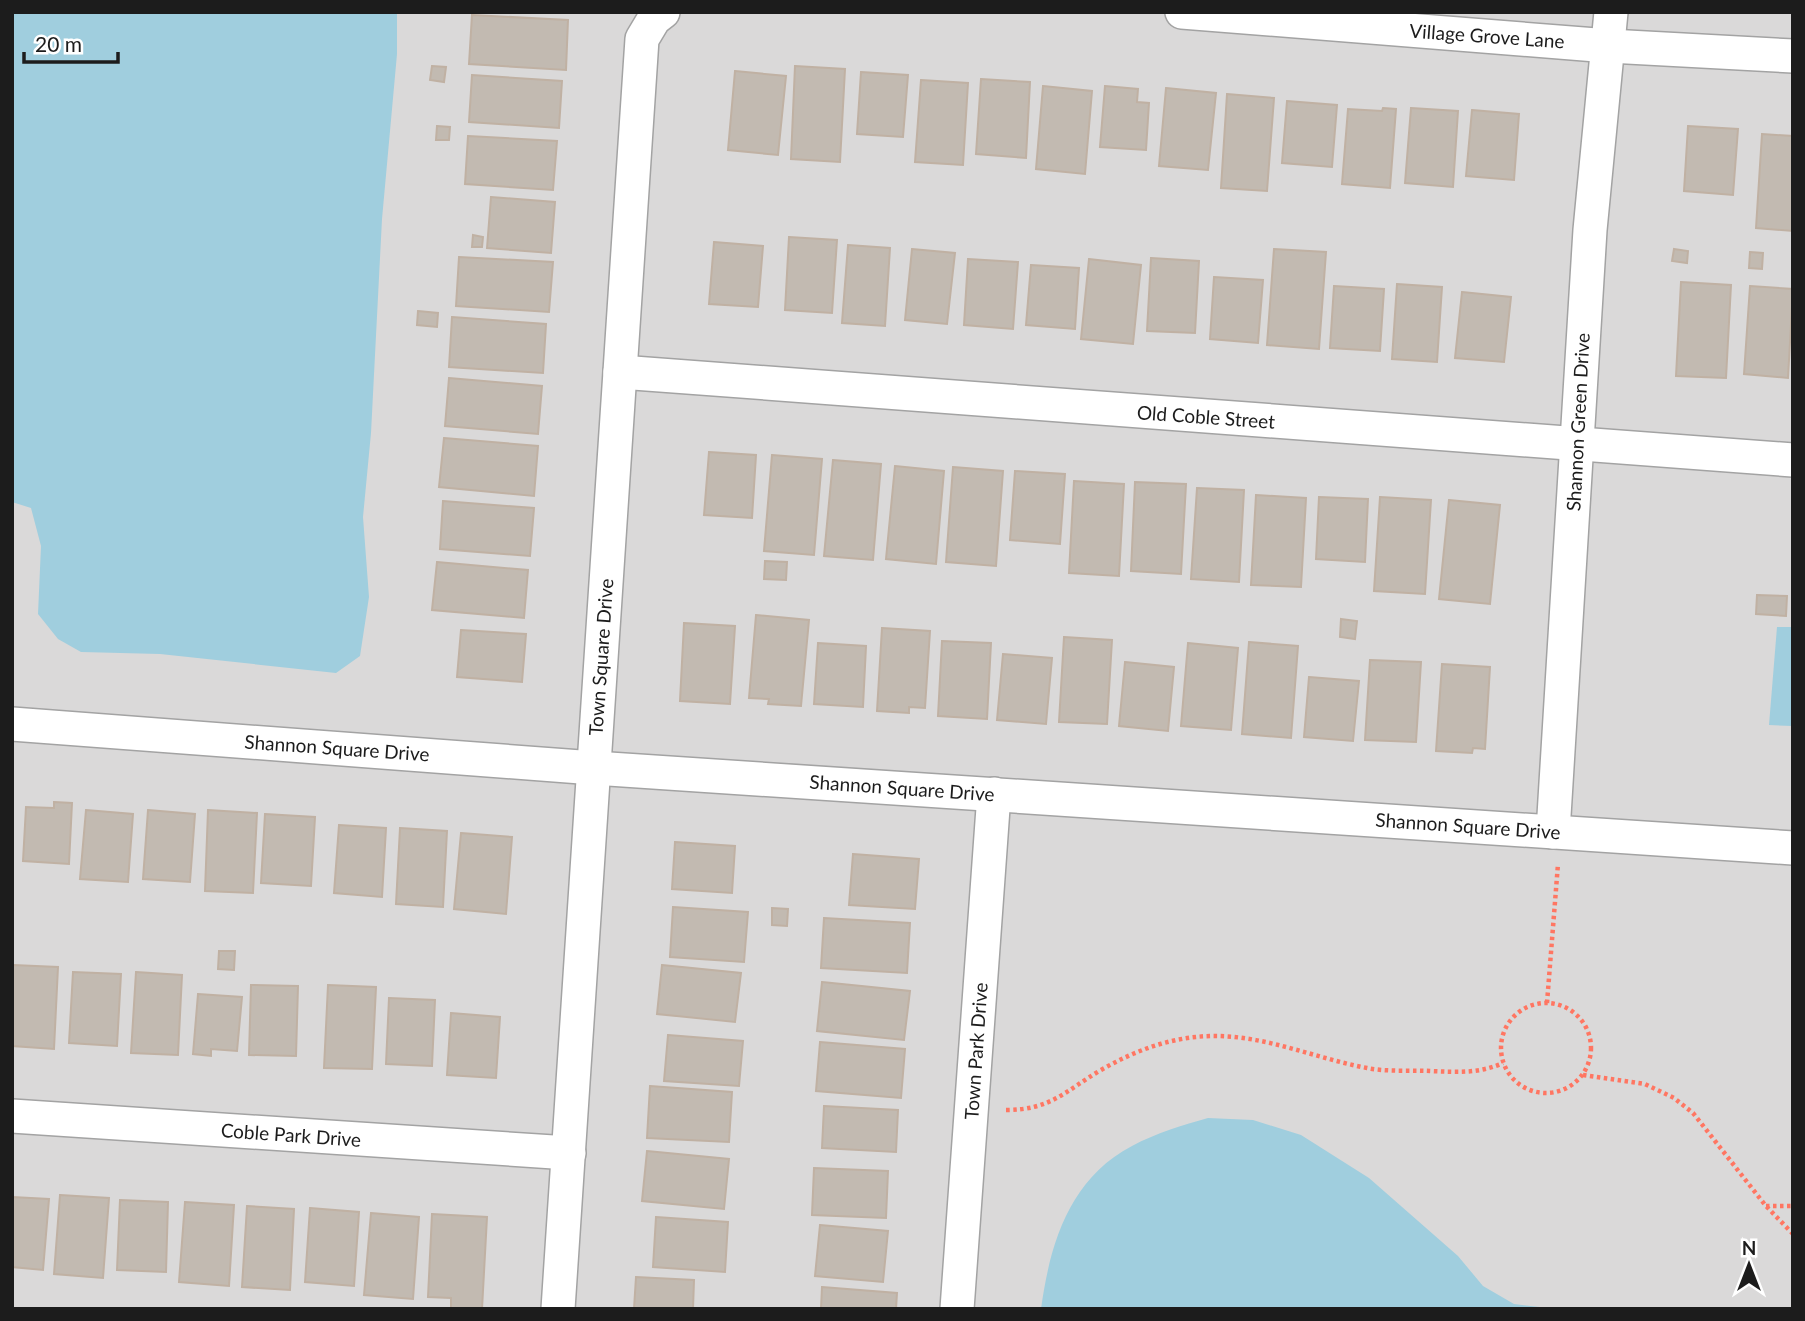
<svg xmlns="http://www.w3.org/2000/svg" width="1805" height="1321" font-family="Lato,sans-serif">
<rect width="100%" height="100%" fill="#eeeae1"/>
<rect fill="#dad9d9" x="12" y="12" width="1781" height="1297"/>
<g fill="#a0cede">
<path d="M12 12H397V54L382 219 371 433 363 517 369 597 360 656 336 673 160 654 81 652 58 639 38 614 41 546 31 508 12 502Z"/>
<path d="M1777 627H1793V726L1769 725Z"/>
<path d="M1208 1118 1253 1120 1301 1135 1369 1178 1458 1256 1483 1286 1514 1304 1557 1309H1041C1050 1244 1069 1179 1132 1146 1156 1133 1183 1125 1208 1118Z"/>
</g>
<g fill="#c2bab1" stroke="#c0b1a3" stroke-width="2">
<path d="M472 15 568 20 566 70 469 64Z"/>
<path d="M432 66 446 67 444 82 430 80Z"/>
<path d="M795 66 845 69 840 162 791 159Z"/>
<path d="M735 71 786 76 778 155 728 150Z"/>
<path d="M861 72 908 75 903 137 857 134Z"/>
<path d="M472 75 562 81 559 128 469 122Z"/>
<path d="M981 79 1030 82 1026 158 976 154Z"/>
<path d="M921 80 968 83 963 165 915 162Z"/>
<path d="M1043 86 1092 91 1085 174 1036 169Z"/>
<path d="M1105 86 1138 89 1137 102 1149 103 1146 150 1100 147Z"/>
<path d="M1166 88 1216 93 1208 170 1159 166Z"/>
<path d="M1227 94 1274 98 1267 191 1221 188Z"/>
<path d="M1287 101 1337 105 1332 167 1282 163Z"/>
<path d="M1383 108 1396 109 1390 188 1342 184 1348 109 1382 111Z"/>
<path d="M1411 108 1458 111 1453 187 1405 183Z"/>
<path d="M1472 110 1519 114 1514 180 1466 176Z"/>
<path d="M437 126 450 127 449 140H436Z"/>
<path d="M1688 126 1738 129 1733 195 1684 191Z"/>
<path d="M1762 134 1793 136V231L1756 228Z"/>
<path d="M468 136 557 141 553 190 465 184Z"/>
<path d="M491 197 555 202 551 253 487 248Z"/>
<path d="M473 235 483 237 482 247H472Z"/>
<path d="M789 237 837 240 832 313 785 310Z"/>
<path d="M714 242 763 246 758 307 709 304Z"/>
<path d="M848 245 890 248 885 326 842 323Z"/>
<path d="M912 249 955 253 947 324 905 320Z"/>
<path d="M1274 249 1326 252 1319 349 1267 345Z"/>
<path d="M1674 249 1688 251 1687 263 1672 261Z"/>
<path d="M1750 252 1763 253 1762 269 1749 268Z"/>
<path d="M459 257 553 262 549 312 456 306Z"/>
<path d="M1151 258 1199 261 1195 333 1147 331Z"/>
<path d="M968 259 1018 262 1013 329 964 325Z"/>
<path d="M1089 259 1141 265 1133 344 1081 339Z"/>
<path d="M1031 265 1079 268 1075 329 1026 325Z"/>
<path d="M1214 277 1263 280 1258 343 1210 339Z"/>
<path d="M1681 282 1731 285 1726 378 1676 376Z"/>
<path d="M1397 284 1442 287 1437 362 1392 359Z"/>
<path d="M1334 286 1384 289 1380 351 1330 348Z"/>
<path d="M1750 286 1793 289 1788 378 1744 374Z"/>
<path d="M1462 292 1511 297 1504 362 1455 358Z"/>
<path d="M418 311 438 313 437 327 417 325Z"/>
<path d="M452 317 546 324 543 373 449 367Z"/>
<path d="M449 378 542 386 538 434 445 426Z"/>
<path d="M444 438 538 446 534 496 439 487Z"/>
<path d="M709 452 756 455 752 518 704 515Z"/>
<path d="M772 455 822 459 814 555 764 551Z"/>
<path d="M833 460 881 464 873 560 824 556Z"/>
<path d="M895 466 944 471 936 564 886 559Z"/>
<path d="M953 467 1003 471 996 566 946 562Z"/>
<path d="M1015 471 1065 474 1060 544 1010 540Z"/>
<path d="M1074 481 1124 484 1119 576 1069 573Z"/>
<path d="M1135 482 1186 484 1181 574 1131 571Z"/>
<path d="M1197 488 1244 490 1239 582 1191 579Z"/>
<path d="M1256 495 1306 498 1301 587 1251 585Z"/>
<path d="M1319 497 1368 499 1365 562 1316 559Z"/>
<path d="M1380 497 1431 500 1425 594 1374 591Z"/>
<path d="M1449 500 1500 505 1490 604 1439 599Z"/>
<path d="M443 501 534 508 530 556 440 549Z"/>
<path d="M765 561 787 562 786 580 764 579Z"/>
<path d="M437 562 528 570 524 618 432 610Z"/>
<path d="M1757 595 1787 596 1786 616 1756 614Z"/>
<path d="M756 615 809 620 801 706 768 704 769 699 749 698Z"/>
<path d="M1341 619 1357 621 1355 639 1340 637Z"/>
<path d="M684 623 735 626 730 704 680 701Z"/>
<path d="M882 628 930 631 925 708 909 707V713L877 711Z"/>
<path d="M461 630 526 634 522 682 457 677Z"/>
<path d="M1064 637 1112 640 1107 724 1059 722Z"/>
<path d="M942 641 991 643 987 719 938 716Z"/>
<path d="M1249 642 1298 646 1291 738 1242 734Z"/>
<path d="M818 643 866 646 863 707 814 704Z"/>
<path d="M1188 643 1238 648 1231 730 1181 726Z"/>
<path d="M1003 654 1052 658 1046 724 997 720Z"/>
<path d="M1370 660 1421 662 1416 742 1365 740Z"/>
<path d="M1125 662 1174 667 1168 731 1119 726Z"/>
<path d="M1442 664 1490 667 1485 749 1473 748 1472 753 1436 751Z"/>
<path d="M1309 677 1359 681 1353 741 1304 737Z"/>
<path d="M54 802 72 803 69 864 23 861 26 807 54 808Z"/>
<path d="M86 810 133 814 128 882 80 879Z"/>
<path d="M148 810 195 814 190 882 143 879Z"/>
<path d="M208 810 257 813 253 893 205 891Z"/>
<path d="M265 814 315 817 311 886 261 883Z"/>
<path d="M339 825 386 828 382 897 334 893Z"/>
<path d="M400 828 447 831 443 907 396 904Z"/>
<path d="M461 833 512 837 506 914 454 909Z"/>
<path d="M675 842 735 846 732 893 672 889Z"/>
<path d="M853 854 919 859 915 909 849 905Z"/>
<path d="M673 907 748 912 744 962 670 957Z"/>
<path d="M772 908 788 909 787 926 772 925Z"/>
<path d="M824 918 910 923 907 973 821 968Z"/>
<path d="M219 951H235L234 970 218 969Z"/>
<path d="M13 965 58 967 54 1049 12 1046Z"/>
<path d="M662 965 741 973 735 1022 657 1014Z"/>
<path d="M73 972 121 974 117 1046 69 1043Z"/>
<path d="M136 972 182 975 178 1055 131 1053Z"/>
<path d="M822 982 910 991 904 1040 817 1031Z"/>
<path d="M251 985 298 986 296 1056 249 1055Z"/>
<path d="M328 985 376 987 372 1069 324 1068Z"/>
<path d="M198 994 242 997 237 1051 211 1049V1056L193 1054Z"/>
<path d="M389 998 435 1000 432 1066 386 1064Z"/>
<path d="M451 1013 500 1017 496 1078 447 1075Z"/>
<path d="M668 1035 743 1041 739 1086 664 1081Z"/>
<path d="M820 1042 905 1049 901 1098 816 1091Z"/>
<path d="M650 1086 732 1092 729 1142 647 1138Z"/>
<path d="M824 1106 898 1110 896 1152 822 1148Z"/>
<path d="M647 1151 729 1159 724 1209 642 1201Z"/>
<path d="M814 1168 888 1171 886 1218 812 1215Z"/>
<path d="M60 1195 109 1198 103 1278 54 1274Z"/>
<path d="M12 1197 49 1199 43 1270 12 1267Z"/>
<path d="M120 1200 168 1202 166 1272 117 1270Z"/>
<path d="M185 1202 234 1205 229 1286 179 1282Z"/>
<path d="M247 1206 294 1209 290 1290 242 1287Z"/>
<path d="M310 1208 359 1212 354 1286 305 1282Z"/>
<path d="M371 1213 419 1217 413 1299 364 1295Z"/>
<path d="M432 1214 487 1217 482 1309H451V1298L428 1297Z"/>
<path d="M656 1217 728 1222 725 1272 653 1267Z"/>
<path d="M820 1225 888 1231 883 1282 815 1276Z"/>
<path d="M636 1277 694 1280 693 1309H634Z"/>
<path d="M822 1287 897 1293 896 1309H821Z"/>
</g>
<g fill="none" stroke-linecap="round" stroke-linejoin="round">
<g stroke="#a3a3a3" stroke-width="36">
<g id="minor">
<path d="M1182 12 1609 46 1793 56"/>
<path d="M620 372 1793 460"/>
<path d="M12 724 594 768 1793 848"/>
<path d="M1553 832 1590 230 1611 12"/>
<path d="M12 1116 569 1153"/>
<path d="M558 1309 642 39 654 19 663 12"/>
<path d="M957 1309 994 794"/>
</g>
</g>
<g stroke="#ff7662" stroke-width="4.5" stroke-dasharray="3.5 3.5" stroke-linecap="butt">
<circle cx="1546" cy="1048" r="45"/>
<path d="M1547 1003 1558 864"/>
<path d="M1583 1075 1645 1084 1674 1098 1693 1113 1766 1206 1793 1234"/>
<path d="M1006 1110C1051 1110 1065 1091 1101 1070 1136 1050 1171 1037 1211 1036 1265 1035 1314 1058 1367 1068 1387 1072 1410 1070 1430 1071 1457 1072 1478 1074 1503 1063"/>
<path d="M1766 1206H1793"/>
</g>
<use href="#minor" stroke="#fff" stroke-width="33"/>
</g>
<g text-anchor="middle" stroke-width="7" stroke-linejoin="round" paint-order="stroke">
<g font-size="19" fill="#1c1c1c" stroke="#fff">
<text transform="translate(1487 36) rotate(4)" y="7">Village Grove Lane</text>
<text transform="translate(1206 417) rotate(4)" y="7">Old Coble Street</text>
<text transform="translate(1578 422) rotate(-87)" y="7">Shannon Green Drive</text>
<text transform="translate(601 657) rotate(-86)" y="7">Town Square Drive</text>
<text transform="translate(337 748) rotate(4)" y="7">Shannon Square Drive</text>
<text transform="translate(902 788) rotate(4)" y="7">Shannon Square Drive</text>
<text transform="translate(1468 826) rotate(4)" y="7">Shannon Square Drive</text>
<text transform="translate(976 1051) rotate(-86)" y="7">Town Park Drive</text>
<text transform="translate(291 1135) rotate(4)" y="7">Coble Park Drive</text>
</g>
</g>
<rect width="1805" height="1321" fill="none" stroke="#1c1c1c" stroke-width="28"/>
<g transform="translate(1749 1265)" stroke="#ffffff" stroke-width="5" paint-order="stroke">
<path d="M0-5L12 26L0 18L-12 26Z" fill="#1c1c1c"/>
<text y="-10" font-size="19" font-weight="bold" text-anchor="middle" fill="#1c1c1c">N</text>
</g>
<path d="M24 52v10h94v-10" fill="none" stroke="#1c1c1c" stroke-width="3.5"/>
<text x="35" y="52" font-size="21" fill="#1c1c1c" stroke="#ffffff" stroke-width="5" paint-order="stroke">20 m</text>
</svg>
